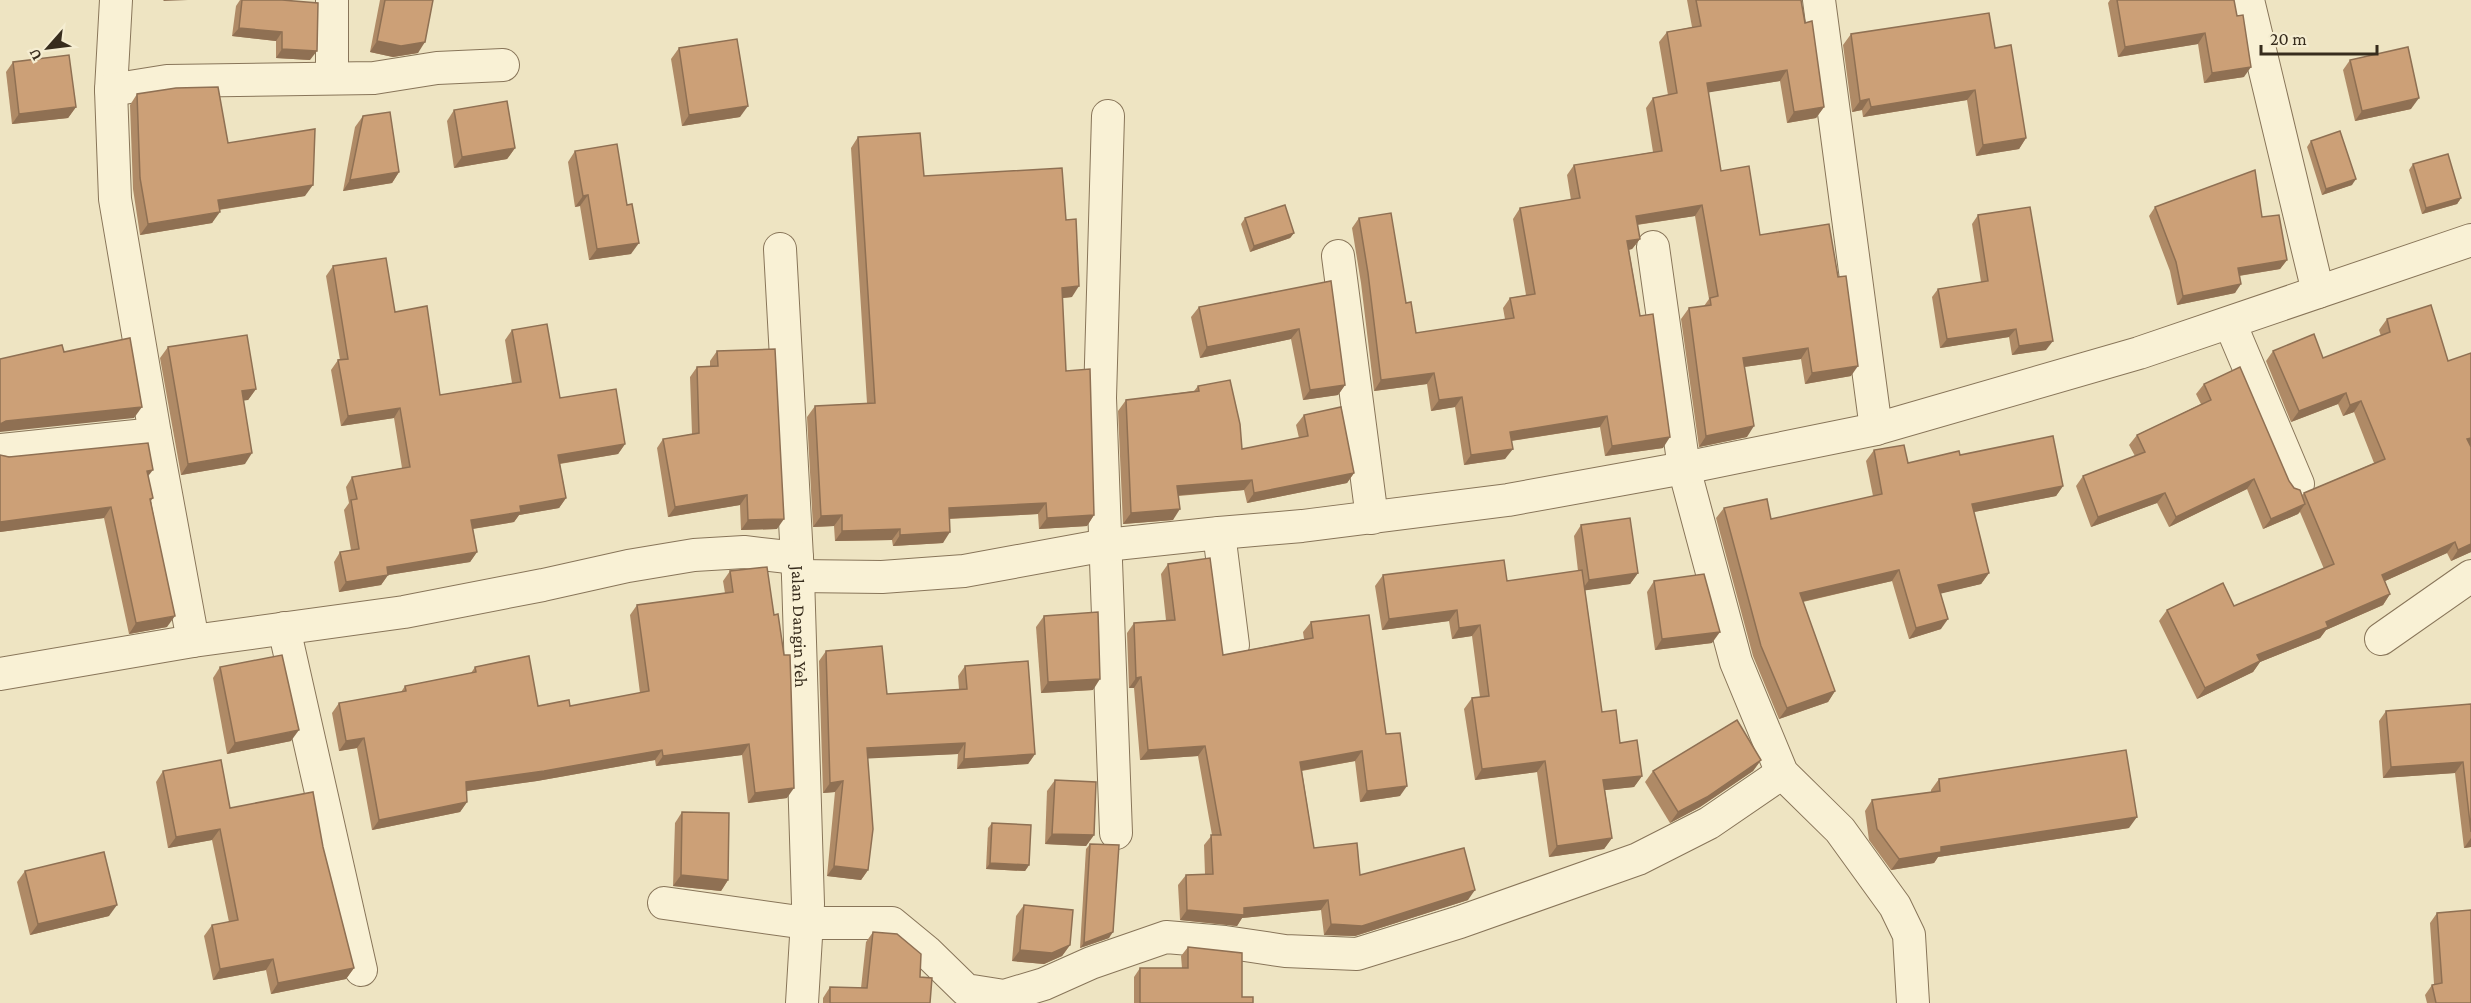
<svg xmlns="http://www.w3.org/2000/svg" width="2471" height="1003" font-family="'Crimson Pro',serif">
<rect width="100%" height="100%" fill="#eee4c2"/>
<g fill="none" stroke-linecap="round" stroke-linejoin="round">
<g stroke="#887559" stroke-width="34">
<g id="minor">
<path d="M116 0 111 90 115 199 155 434 193 641"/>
<path d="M1819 0 1876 429"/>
<path d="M2248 0 2318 292"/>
<path d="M332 77V0"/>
<path d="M111 90 167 81 374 78 437 68 503 65"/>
<path d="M1108 116 1100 398 1116 833"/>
<path d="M1653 247 1684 468 1736 662 1782 773 1840 830 1895 906 1909 935 1913 1003"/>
<path id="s1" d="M780 249 798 576 808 904 802 1003"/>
<path d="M1338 256 1372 518"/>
<path d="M2230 323 2298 484"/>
<path d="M0 450 155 434"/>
<path d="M1219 533 1233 645"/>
<path d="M798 576 882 577 964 571 1106 545 1219 533 1302 526 1508 500 1684 468 1876 429 2139 353 2471 240"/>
<path d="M284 628 361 970"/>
<path d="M2381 639 2471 576"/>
<path d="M0 674 193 641 404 612 543 585 628 566 694 555 744 552 797 558"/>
<path d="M664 903 806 923H892L926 951 966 990 1004 996 1044 984 1091 963 1166 937 1225 942 1285 951 1357 954 1460 922 1638 859 1709 823 1782 773"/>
</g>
</g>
<use href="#minor" stroke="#f9f1d5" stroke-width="32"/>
</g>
<g fill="#af8a66">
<path d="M240 0H282L310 60 276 58V41L232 36 236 6Z"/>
<path d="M380 0H433L418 53 393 57 370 52Z"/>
<path d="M1687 0H1801L1805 23 1824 107 1816 118 1787 123 1780 81 1708 92 1721 171 1760 235 1851 376 1805 384 1801 359 1744 367 1747 437 1699 447 1681 319 1689 308 1704 306 1709 299 1695 216 1637 225 1640 239 1632 249 1629 250 1663 448 1605 456 1600 427 1511 441 1505 459 1464 465 1455 407 1431 411 1427 384 1374 391 1361 283 1352 228 1359 218 1406 303 1416 333 1505 319 1503 308 1510 298 1526 295 1513 219 1520 208 1571 200 1567 175 1574 165 1653 152 1646 108 1653 98 1668 95 1659 42 1667 32 1692 27Z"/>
<path d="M2110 0H2234L2244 77 2204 83 2198 44 2118 57 2108 3Z"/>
<path d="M1851 34 1995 48 2026 138 2019 149 1976 156 1967 100 1863 117 1862 110 1852 112 1843 45Z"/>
<path d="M679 48 740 117 682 126 671 59Z"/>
<path d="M2350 60 2411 109 2355 121 2343 70Z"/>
<path d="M13 62 76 107 68 118 12 124 6 72Z"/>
<path d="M137 94 228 143 305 196 219 210 212 223 140 235 133 189 130 105Z"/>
<path d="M454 110 515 148 507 159 454 168 447 121Z"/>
<path d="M363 116 399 172 392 183 343 191 355 127Z"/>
<path d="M858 137 924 176 1072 297 1062 298 1066 371 1094 515 1087 526 1039 529 1038 514 950 519 943 543 893 546 892 540 835 541 834 526 813 527 807 417 815 406 867 403 851 148Z"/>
<path d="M2311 141 2352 185 2322 195 2307 147Z"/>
<path d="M575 151 631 254 589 260 580 206 575 207 568 162Z"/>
<path d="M2413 164 2461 198 2457 204 2422 214 2409 170Z"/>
<path d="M2155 207 2262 217 2287 260 2280 269 2239 276 2235 293 2177 305 2170 271 2149 216Z"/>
<path d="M1978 215 2046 350 2012 355 2009 337 1940 348 1932 297 1938 289 1981 282 1972 224Z"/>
<path d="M1245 218 1294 233 1290 238 1250 252 1241 224Z"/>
<path d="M333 266 395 312 440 395 512 383 505 340 512 330 560 398 625 444 618 454 560 464 566 498 559 508 519 515 514 522 473 529 477 552 470 562 388 575 381 585 339 592 334 562 340 552 351 550 344 510 349 503 346 487 352 477 402 468 394 418 341 426 331 370 338 360H340L326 276Z"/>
<path d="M1331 281 1345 385 1338 395 1303 400 1291 339 1200 358 1191 317 1199 307Z"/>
<path d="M2387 319 2471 447V552L2451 561 2447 553 2385 581 2390 594 2383 605 2326 630 2320 638 2260 662 2253 672 2197 699 2159 621 2167 610 2234 606 2324 569 2300 512 2298 514 2263 529 2247 489 2169 527 2157 503 2091 527 2076 486 2083 476 2135 456 2129 445 2137 435 2201 404 2196 394 2204 384 2294 488 2302 495 2304 493 2374 463 2354 412 2343 416 2338 404 2291 422 2266 361 2273 351 2323 358 2381 336 2379 330Z"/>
<path d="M168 347 256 389 248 400H244L245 464 181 475 160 358Z"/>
<path d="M717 351 777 529 741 530 740 505 668 517 657 448 663 439 692 434 690 377 697 367 710 366V361Z"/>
<path d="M1198 386 1242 449 1299 438 1296 425 1304 415 1354 473 1347 483 1247 503 1244 490 1179 496 1173 520 1123 524 1118 411 1126 400 1194 391Z"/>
<path d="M1874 450 1908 463 1960 455 2063 486 2056 496 1974 512 1989 573 1981 584 1941 593V629L1909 639 1892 581 1803 602 1835 691 1828 702 1779 719 1753 656 1716 518 1724 508 1771 519 1873 496 1866 461Z"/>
<path d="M0 455 148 476 153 498 151 501 167 627 129 634 104 518 0 532Z"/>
<path d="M1581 525 1638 573 1630 584 1585 590 1602 712 1620 743 1642 776 1634 787 1605 790 1612 838 1604 849 1549 857 1537 772 1475 780 1464 709 1472 698 1480 697 1472 636 1452 639 1449 621 1382 630 1375 586 1383 575 1507 581 1578 571 1574 536Z"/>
<path d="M1168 564 1223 655 1304 639 1303 632 1311 622 1386 734 1400 796 1360 802 1355 761 1302 771 1314 848 1360 875 1468 900 1355 936 1324 935 1321 910 1242 918 1237 926 1180 920 1178 885 1186 875 1205 874 1204 845 1212 835 1198 756 1140 760 1134 688H1129L1127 633 1134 623 1166 620 1161 574Z"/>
<path d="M730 571 787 798 748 803 742 755 656 766 655 760 537 781 466 791 467 802 460 812 372 830 357 748 339 751 332 713 339 703 401 692 405 686 471 673 475 667 538 706H570L640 693 630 615 637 605 725 593 723 581Z"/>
<path d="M1654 581 1712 643 1655 650 1647 592Z"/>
<path d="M1044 616 1093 690 1041 693 1036 627Z"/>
<path d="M826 651 887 694 959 689 958 676 965 666 1035 754 1028 764 957 769 958 754 867 758 868 870 861 880 827 876 835 792 823 793 819 661Z"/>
<path d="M220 667 291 741 227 754 213 678Z"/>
<path d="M2471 704V847L2464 848 2455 773 2383 778 2379 721 2386 711Z"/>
<path d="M1761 760 1753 771 1700 807 1670 823 1645 782 1653 771Z"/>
<path d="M163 771 230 808 323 847 354 968 346 979 271 994 266 970 213 980 204 936 212 925 229 922 212 840 168 848 156 782Z"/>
<path d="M1939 779 2129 828 1938 857 1934 863 1891 870 1869 840 1865 811 1872 800 1931 792V790Z"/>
<path d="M1055 780 1094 835 1086 846 1045 844 1047 791Z"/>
<path d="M682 812 728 880 721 891 673 886 675 823Z"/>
<path d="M992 823 1029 865 1025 871 986 869 988 828Z"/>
<path d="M1090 844 1109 938 1080 948 1086 849Z"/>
<path d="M25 871 109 916 30 935 17 882Z"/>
<path d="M1024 905 1070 945 1062 956 1044 964 1012 961 1016 916Z"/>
<path d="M2437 913 2471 1003H2427L2425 995 2432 985 2434 984 2430 923Z"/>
<path d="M873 932 920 977 930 1003H823V998L830 987 861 988 866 942Z"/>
<path d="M1188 947 1242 997 1253 1003H1134V977L1140 968H1182L1181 956Z"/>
</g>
<g fill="#8f7053">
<path d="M164 0H188L163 1Z"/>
<path d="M239 28 282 32 276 41 232 36Z"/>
<path d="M2205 33 2198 44 2118 57 2125 47Z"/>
<path d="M377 41 425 42 418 53 393 57 370 52Z"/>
<path d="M282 49 317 51 310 60 276 58Z"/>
<path d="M2251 67 2244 77 2204 83 2212 73Z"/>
<path d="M1787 70 1780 81 1699 94 1707 83Z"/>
<path d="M1975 90 1967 100 1863 117 1871 107Z"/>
<path d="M2419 98 2411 109 2355 121 2362 111Z"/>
<path d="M1869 99 1862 110 1852 112 1860 101Z"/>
<path d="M748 106 740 117 682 126 689 115Z"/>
<path d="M76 107 68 118 12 124 19 114Z"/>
<path d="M1824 107 1816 118 1787 123 1794 112Z"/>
<path d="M2026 138 2019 149 1976 156 1983 145Z"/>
<path d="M515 148 507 159 454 168 462 157Z"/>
<path d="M399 172 392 183 343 191 350 180Z"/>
<path d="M2356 179 2352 185 2322 195 2326 189Z"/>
<path d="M313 185 305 196 210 211 218 200Z"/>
<path d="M588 195 580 206 575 207 583 196Z"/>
<path d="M2461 198 2457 204 2422 214 2426 208Z"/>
<path d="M1702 205 1695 216 1628 226 1636 216Z"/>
<path d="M220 212 212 223 140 235 148 224Z"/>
<path d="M1294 233 1290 238 1250 252 1254 246Z"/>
<path d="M1640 239 1632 249 1620 251 1627 241Z"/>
<path d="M639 243 631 254 589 260 597 249Z"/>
<path d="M2287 260 2280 269 2231 277 2238 268Z"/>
<path d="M2241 284 2235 293 2177 305 2183 296Z"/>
<path d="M1079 286 1072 297 1054 299 1062 288Z"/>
<path d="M1299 329 1291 339 1200 358 1207 347Z"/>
<path d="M2016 329 2009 337 1940 348 1947 339Z"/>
<path d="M2053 341 2046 350 2012 355 2019 346Z"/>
<path d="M1808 348 1801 359 1736 368 1743 358Z"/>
<path d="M1858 366 1851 376 1805 384 1812 373Z"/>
<path d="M1434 373 1427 384 1374 391 1381 380Z"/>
<path d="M1345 385 1338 395 1303 400 1310 390Z"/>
<path d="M256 389 248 400 235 402 242 391Z"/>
<path d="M2346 393 2338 404 2291 422 2299 411Z"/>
<path d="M1462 397 1455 407 1431 411 1439 400Z"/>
<path d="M2361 401 2354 412 2343 416 2350 405Z"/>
<path d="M142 407 134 418 0 432V424L6 421Z"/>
<path d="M400 408 394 418 341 426 348 416Z"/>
<path d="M1607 416 1600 427 1503 442 1510 432Z"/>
<path d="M1754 426 1747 437 1699 447 1706 436Z"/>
<path d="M1670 437 1663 448 1605 456 1612 446Z"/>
<path d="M2471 438V446L2460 450 2467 439Z"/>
<path d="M625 444 618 454 551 465 558 455Z"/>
<path d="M1513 449 1505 459 1464 465 1471 455Z"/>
<path d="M252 453 245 464 181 475 188 464Z"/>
<path d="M153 470 145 480 147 471Z"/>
<path d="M1354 473 1347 483 1247 503 1254 493Z"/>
<path d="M2254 479 2247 489 2169 527 2176 517Z"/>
<path d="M1252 480 1244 490 1170 496 1177 486Z"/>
<path d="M2063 486 2056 496 1964 514 1972 504Z"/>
<path d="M2165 493 2157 503 2091 527 2098 517Z"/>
<path d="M747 495 740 505 668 517 675 507Z"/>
<path d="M566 498 559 508 519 515 514 522 465 530 471 520 520 506Z"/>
<path d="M1046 503 1038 514 941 519 949 508Z"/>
<path d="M2305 504 2298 514 2263 529 2271 519Z"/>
<path d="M111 507 104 518 0 532V522Z"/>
<path d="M1180 509 1173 520 1123 524 1131 513Z"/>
<path d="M842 515 834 526 813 527 821 516Z"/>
<path d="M1094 515 1087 526 1039 529 1047 518Z"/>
<path d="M784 519 777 529 741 530 748 520Z"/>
<path d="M900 529 892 540 835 541 842 531Z"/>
<path d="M950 532 943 543 893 546 900 535Z"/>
<path d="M2455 542 2447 553 2374 586 2382 575Z"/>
<path d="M2471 544V552L2451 561 2458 550Z"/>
<path d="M477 552 470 562 388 575 381 585 339 592 346 582 387 567Z"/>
<path d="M1899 570 1892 581 1792 604 1800 593Z"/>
<path d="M1638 573 1630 584 1581 591 1589 580Z"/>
<path d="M1989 573 1981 584 1931 596 1938 585Z"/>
<path d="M2390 594 2383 605 2326 630 2320 638 2260 662 2253 672 2197 699 2205 688 2257 655 2326 622Z"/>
<path d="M1457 610 1449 621 1382 630 1389 619Z"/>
<path d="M175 616 167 627 129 634 136 623Z"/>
<path d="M1948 619 1941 629 1909 639 1916 628Z"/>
<path d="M1480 625 1472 636 1452 639 1459 628Z"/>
<path d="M1720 632 1712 643 1655 650 1662 639Z"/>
<path d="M1141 677 1134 688H1129L1136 678Z"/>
<path d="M1100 679 1093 690 1041 693 1048 682Z"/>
<path d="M1835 691 1828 702 1779 719 1787 708Z"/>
<path d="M299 730 291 741 227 754 235 743Z"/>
<path d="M364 738 357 748 339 751 346 741Z"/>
<path d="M965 743 958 754 859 759 867 748Z"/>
<path d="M749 744 742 755 656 766 663 756Z"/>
<path d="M1205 746 1198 756 1140 760 1148 750Z"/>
<path d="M662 750 655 760 537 781 459 792 466 782Z"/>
<path d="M1362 751 1355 761 1293 772 1300 762Z"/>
<path d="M1035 754 1028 764 957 769 964 759Z"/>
<path d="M1761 760 1753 771 1700 807 1670 823 1678 812Z"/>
<path d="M1545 761 1537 772 1475 780 1482 769Z"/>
<path d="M2463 762 2455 773 2383 778 2391 767Z"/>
<path d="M1642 776 1634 787 1596 791 1603 780Z"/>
<path d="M843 781 835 792 823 793 830 783Z"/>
<path d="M1407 786 1400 796 1360 802 1367 791Z"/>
<path d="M794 788 787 798 748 803 755 793Z"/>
<path d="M467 802 460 812 372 830 379 820Z"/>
<path d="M2137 817 2129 828 1938 857 1934 863 1891 870 1899 859 1941 847Z"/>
<path d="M220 829 212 840 168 848 176 837Z"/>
<path d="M1052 834 1094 835 1086 846 1045 844Z"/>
<path d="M1612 838 1604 849 1549 857 1557 846Z"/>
<path d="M2471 838V847L2464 848Z"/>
<path d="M990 863 1029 865 1025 871 986 869Z"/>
<path d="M834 866 868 870 861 880 827 876Z"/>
<path d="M681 875 728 880 721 891 673 886Z"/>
<path d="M1475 890 1468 900 1355 936 1324 935 1331 924Z"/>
<path d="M1328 900 1321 910 1242 918 1237 926 1180 920 1187 910 1244 908Z"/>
<path d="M117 905 109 916 30 935 38 924Z"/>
<path d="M1113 932 1109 938 1080 948 1084 943Z"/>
<path d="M1070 945 1062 956 1044 964 1012 961 1020 950Z"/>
<path d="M273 959 266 970 213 980 220 969Z"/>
<path d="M354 968 346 979 271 994 278 983Z"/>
</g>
<g fill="#cca077" stroke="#8f7053" stroke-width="1.5">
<path d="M242 0H282L318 3 317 51 282 49V32L239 28Z"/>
<path d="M385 0H433L425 42 401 46 377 41Z"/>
<path d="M1696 0H1801L1805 23 1812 21 1824 107 1794 112 1787 70 1707 83 1721 171 1749 166 1760 235 1829 224 1838 277 1846 276 1858 366 1812 373 1808 348 1743 358 1754 426 1706 436 1689 308 1711 305 1710 298 1718 296 1702 205 1636 216 1640 239 1627 241 1640 316 1653 314 1670 437 1612 446 1607 416 1510 432 1513 449 1471 455 1462 397 1439 400 1434 373 1381 380 1368 273 1359 218 1391 213 1406 303 1411 302 1416 333 1514 318 1510 298 1535 294 1520 208 1580 198 1574 165 1662 151 1653 98 1677 93 1667 32 1701 26Z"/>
<path d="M2117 0H2234L2237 16 2243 15 2251 67 2212 73 2205 33 2125 47Z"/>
<path d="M1989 13 1995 48 2011 45 2026 138 1983 145 1975 90 1871 107 1869 99 1860 101 1851 34Z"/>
<path d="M737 39 748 106 689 115 679 48Z"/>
<path d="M2408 47 2419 98 2362 111 2350 60Z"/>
<path d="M69 55 76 107 19 114 13 62Z"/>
<path d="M218 87 228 143 315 129 313 185 218 200 220 212 148 224 140 178 137 94 176 88Z"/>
<path d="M507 101 515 148 462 157 454 110Z"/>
<path d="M390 112 399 172 350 180 363 116Z"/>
<path d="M2340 131 2356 179 2326 189 2311 141Z"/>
<path d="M920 133 924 176 1062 168 1066 220 1076 219 1079 286 1062 288 1066 371 1090 369 1094 515 1047 518 1046 503 949 508 950 532 900 535V529L842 531V515L821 516 815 406 875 403 858 137Z"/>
<path d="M617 144 627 205 632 204 639 243 597 249 588 195 583 196 575 151Z"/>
<path d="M2448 154 2461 198 2426 208 2413 164Z"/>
<path d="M2255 170 2262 217 2279 215 2287 260 2238 268 2241 284 2183 296 2176 262 2155 207Z"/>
<path d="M1285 205 1294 233 1254 246 1245 218Z"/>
<path d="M2030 207 2053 341 2019 346 2016 329 1947 339 1938 289 1988 281 1978 215Z"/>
<path d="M386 258 395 312 427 306 440 395 521 382 512 330 547 324 560 398 616 389 625 444 558 455 566 498 520 506 521 512 471 520 477 552 387 567 388 575 346 582 340 552 359 549 351 500 357 499 352 477 410 467 400 408 348 416 338 360 348 359 333 266Z"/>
<path d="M1331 281 1345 385 1310 390 1299 329 1207 347 1199 307Z"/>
<path d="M2431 305 2448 361 2471 353V438L2467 439 2471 447V544L2458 550 2455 542 2382 575 2390 594 2326 622 2328 627 2257 655 2260 661 2205 688 2167 610 2223 583 2234 606 2334 564 2304 493 2385 459 2361 401 2350 405 2346 393 2299 411 2273 351 2314 334 2323 358 2390 332 2387 319Z"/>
<path d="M247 335 256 389 242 391 252 453 188 464 168 347Z"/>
<path d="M130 338 142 407 6 421 0 424V359L62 345 64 352Z"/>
<path d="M775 349 784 519 748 520 747 495 675 507 663 439 699 433 697 367 718 366 717 351Z"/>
<path d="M2240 367 2289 481 2294 488 2300 490 2305 504 2271 519 2254 479 2176 517 2165 493 2098 517 2083 476 2145 452 2137 435 2211 400 2204 384Z"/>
<path d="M1230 380 1240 424 1242 449 1308 436 1304 415 1341 407 1354 473 1254 493 1252 480 1177 486 1180 509 1131 513 1126 400 1199 391 1198 386Z"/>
<path d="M2053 436 2063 486 1972 504 1989 573 1938 585 1948 619 1916 628 1899 570 1800 593 1835 691 1787 708 1761 646 1724 508 1767 499 1771 519 1882 494 1874 450 1904 445 1908 463 1959 451 1960 455Z"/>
<path d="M148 443 153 470 147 471 153 498 150 499 175 616 136 623 111 507 0 522V455L9 457Z"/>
<path d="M1630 518 1638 573 1589 580 1581 525Z"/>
<path d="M1210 558 1223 655 1313 638 1311 622 1369 615 1386 734 1400 733 1407 786 1367 791 1362 751 1300 762 1314 848 1357 843 1360 875 1464 848 1475 890 1362 926 1331 924 1328 900 1244 908V915L1187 910 1186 875 1213 874 1211 835H1221L1205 746 1148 750 1141 677 1136 678 1134 623 1175 620 1168 564Z"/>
<path d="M1504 560 1507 581 1582 570 1602 712 1616 710 1620 743 1637 740 1642 776 1603 780 1612 838 1557 846 1545 761 1482 769 1472 698 1489 696 1480 625 1459 628 1457 610 1389 619 1383 575Z"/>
<path d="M767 567 774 615 778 614 784 655H790L794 788 755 793 749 744 663 756 662 750 544 771 466 782 467 802 379 820 364 738 346 741 339 703 406 691 405 686 476 672 475 667 529 656 538 706 569 700 570 706 649 691 637 605 733 592 730 571Z"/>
<path d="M1704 574 1720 632 1662 639 1654 581Z"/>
<path d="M1098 612 1100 679 1048 682 1044 616Z"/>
<path d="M882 646 887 694 967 689 965 666 1028 661 1035 754 964 759 965 743 867 748 873 829 868 870 834 866 843 781 830 783 826 651Z"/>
<path d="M282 655 299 730 235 743 220 667Z"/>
<path d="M2471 704V832L2463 762 2391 767 2386 711Z"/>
<path d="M1737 720 1761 760 1707 797 1678 812 1653 771Z"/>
<path d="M2126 750 2137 817 1941 847V852L1899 859 1877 829 1872 800 1940 791 1939 779Z"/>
<path d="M221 760 230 808 313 792 323 847 354 968 278 983 273 959 220 969 212 925 238 920 220 829 176 837 163 771Z"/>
<path d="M1055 780 1096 782 1094 835 1052 834Z"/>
<path d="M682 812 729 813 728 880 681 875Z"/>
<path d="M992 823 1031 825 1029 865 990 863Z"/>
<path d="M1090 844 1119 845 1113 932 1084 943Z"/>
<path d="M104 852 117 905 38 924 25 871Z"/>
<path d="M1024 905 1073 910 1070 945 1052 953 1020 950Z"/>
<path d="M2471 910V1003H2436L2432 985 2442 983 2437 913Z"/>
<path d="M873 932 897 934 921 954 920 977 932 978 930 1003H830V987L867 988Z"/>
<path d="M1188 947 1242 953V997H1253V1003H1140V968H1188Z"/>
</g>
<g text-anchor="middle" stroke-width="6" stroke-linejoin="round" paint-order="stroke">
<g font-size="18" fill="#372c1d" stroke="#f5edd1">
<text dy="6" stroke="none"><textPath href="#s1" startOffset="378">Jalan Dangin Yeh</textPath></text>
</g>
</g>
<g transform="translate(48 48) rotate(242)" stroke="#f5edd1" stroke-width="4.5" paint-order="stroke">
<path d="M0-4.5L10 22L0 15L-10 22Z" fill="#372c1d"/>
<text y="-9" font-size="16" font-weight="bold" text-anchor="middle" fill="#372c1d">U</text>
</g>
<path d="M2261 45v9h116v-9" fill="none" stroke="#372c1d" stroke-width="3"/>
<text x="2270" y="45" font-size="18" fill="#372c1d" stroke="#f5edd1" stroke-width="4.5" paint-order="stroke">20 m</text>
</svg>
